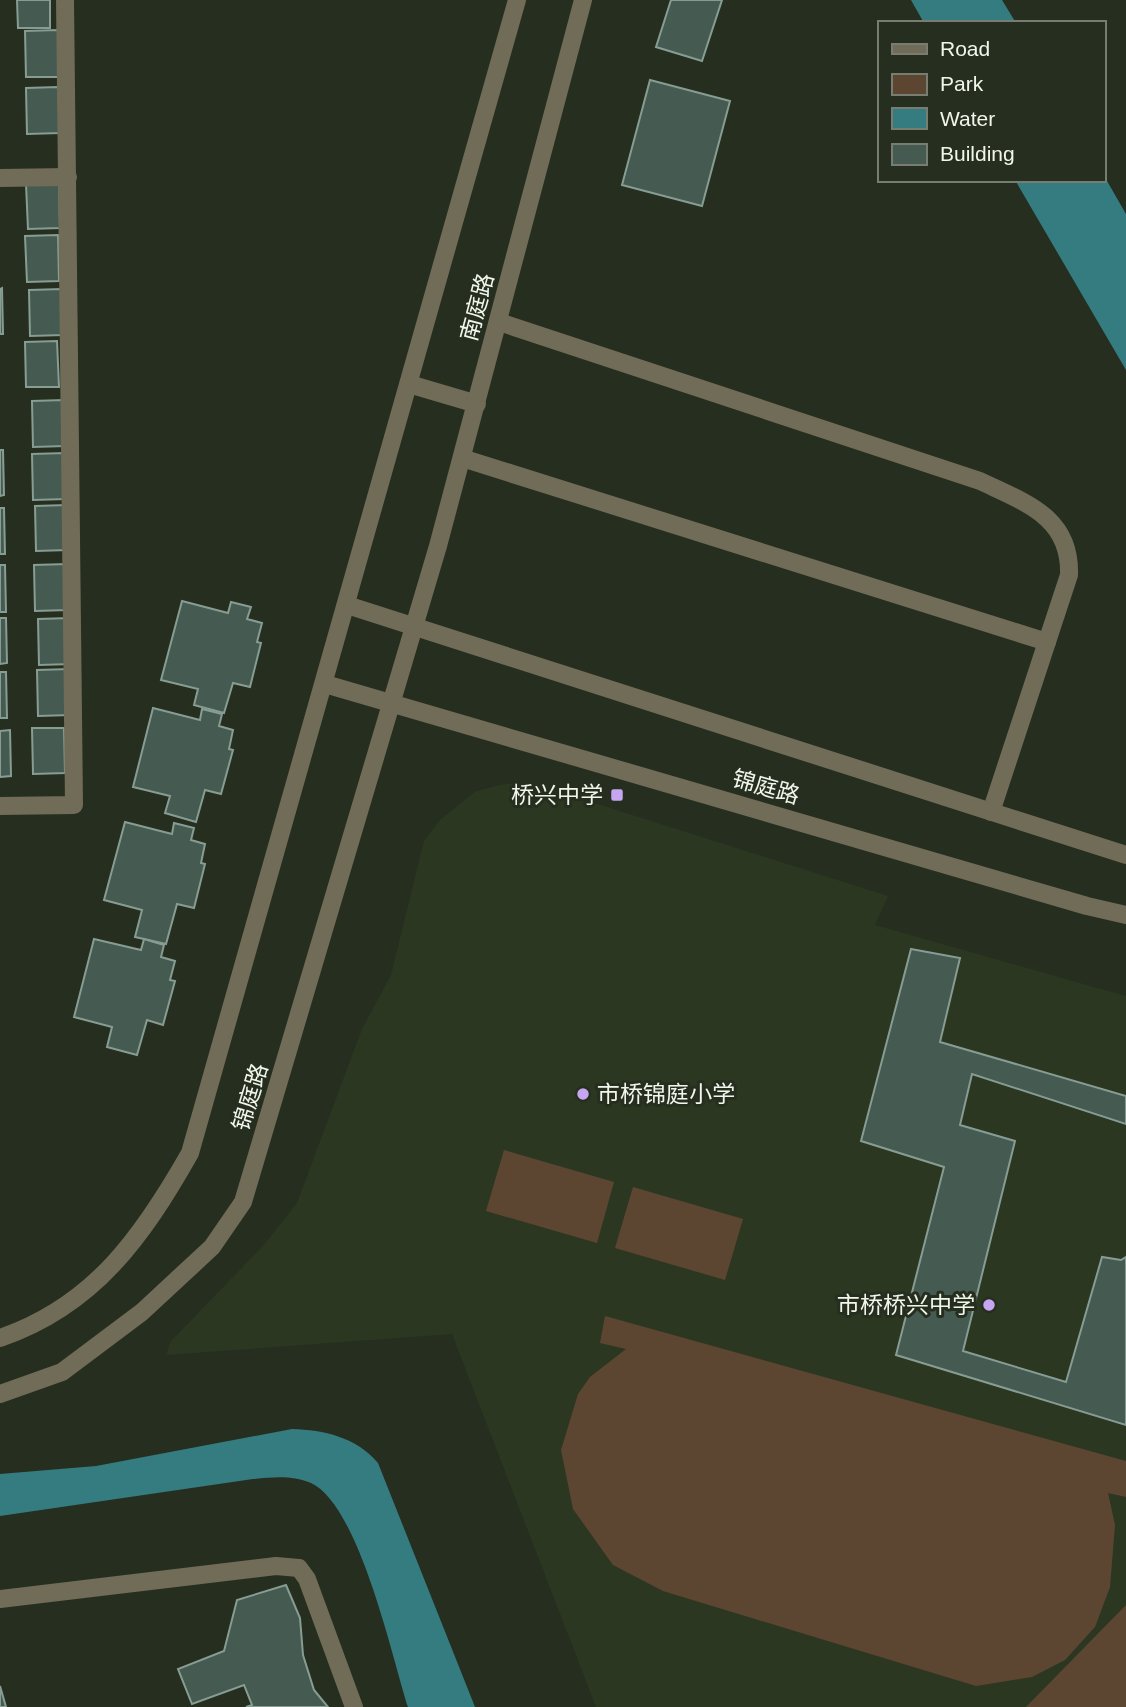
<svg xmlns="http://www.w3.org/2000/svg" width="1126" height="1707" font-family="Arial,'Noto Sans SC',sans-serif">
<rect width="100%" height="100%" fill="#262e1f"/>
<path fill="#2c3722" d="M528 782 888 896 875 925 1126 996V1707H596L452 1334 166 1355 171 1341 263 1246 297 1203 362 1029 391 975 424 841 440 820 475 792 499 785Z"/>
<g fill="#5d4631">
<path d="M504 1150 614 1182 597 1243 486 1211Z"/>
<path d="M633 1187 743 1219 725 1280 615 1248Z"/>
<path d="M605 1316 1126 1461V1497L1108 1493 1115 1525 1110 1587 1095 1627 1065 1660 1032 1677 976 1686 663 1591 613 1565 573 1509 561 1450 578 1394 590 1377 626 1349 600 1343Z"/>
<path d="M1126 1605V1707H1026Z"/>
</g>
<g fill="#347c80">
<path d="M911 0H1002L1016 23H924Z"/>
<path d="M1103 174 1126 214V370L1015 180H1103Z"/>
<path d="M292 1429C324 1430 356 1437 378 1463L475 1707H408C392 1657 359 1505 311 1483 292 1475 274 1477 253 1479L0 1516V1474L96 1466Z"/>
</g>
<g fill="#455a51" stroke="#879d93" stroke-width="2">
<path d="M17 0H50V28H18Z"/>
<path d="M671 0H722L702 61 656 47Z"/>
<path d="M58 30 59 77H26L25 31Z"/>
<path d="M650 80 730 101 702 206 622 185Z"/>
<path d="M58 87 60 133 27 134 26 88Z"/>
<path d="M59 183 60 228 28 229 26 184Z"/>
<path d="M58 235 59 281 27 282 25 236Z"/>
<path d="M2 288 3 334H0V289Z"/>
<path d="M62 289 63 335 30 336 29 290Z"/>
<path d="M57 341 59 387H26L25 342Z"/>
<path d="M64 400 65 446 33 447 32 401Z"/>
<path d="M0 450H3L4 495 0 496Z"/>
<path d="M65 453 66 499 33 500 32 454Z"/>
<path d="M67 505 68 550 36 551 35 506Z"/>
<path d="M0 508H4L5 554H0Z"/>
<path d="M67 564 68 610 35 611 34 565Z"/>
<path d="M0 565H5L6 612H0Z"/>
<path d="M182 601 228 613 231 602 251 607 247 619 262 623 257 642 261 643 250 687 233 683 224 713 194 705 198 689 161 680Z"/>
<path d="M0 618H6L7 663 0 664Z"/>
<path d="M70 618 72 664 39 665 38 619Z"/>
<path d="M70 669 71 715 38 716 37 670Z"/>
<path d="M0 672H6L7 718H0Z"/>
<path d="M153 708 200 720 202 709 222 714 219 726 233 730 229 749 233 750 221 794 205 790 196 822 165 813 170 796 133 787Z"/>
<path d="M32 728H64L65 773 33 774Z"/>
<path d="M10 730 11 776 0 777V731Z"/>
<path d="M125 822 172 834 174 823 194 828 191 840 205 844 201 863 205 864 194 908 177 904 166 944 135 937 142 910 104 900Z"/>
<path d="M94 939 141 950 144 939 164 945 161 957 175 961 170 980 175 981 163 1025 147 1020 137 1055 107 1047 112 1027 74 1017Z"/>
<path d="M911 949 960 958 940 1042 1126 1096V1124L972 1074 960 1125 1015 1141 963 1351 1066 1382 1102 1257 1121 1260 1126 1257V1425L896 1355 944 1167 861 1141Z"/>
<path d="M286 1585 300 1618 303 1655 314 1690 328 1707H246L252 1705 244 1685 192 1704 178 1669 224 1651 237 1600Z"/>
<path d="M0 1686 6 1707H0Z"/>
</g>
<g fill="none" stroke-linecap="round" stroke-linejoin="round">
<g stroke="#706c57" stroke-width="18">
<path d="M0 178 68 177"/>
<path d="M499 322 980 481C1026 503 1071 517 1069 575L991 812"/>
<path d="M409 384 477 404"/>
<path d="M462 458 1047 642"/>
<path d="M347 605 1126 855"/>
<path d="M325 684 1087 906 1126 915"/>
<path d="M0 806 74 805 65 0"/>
<path d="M0 1338C94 1306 143 1236 190 1153L517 0"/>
<path d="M0 1394 62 1372 142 1312 212 1247 243 1202 438 546 583 0"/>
<path d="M0 1599 276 1566 299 1568 307 1579 354 1707"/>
</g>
</g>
<g fill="#c6a6f0" stroke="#262e1f" stroke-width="2.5">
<rect x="610" y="788" width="14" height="14" rx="3.5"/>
<circle cx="583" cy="1094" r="7"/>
<circle cx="989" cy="1305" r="7"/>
</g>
<g text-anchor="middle" stroke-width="6" stroke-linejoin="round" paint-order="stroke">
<g font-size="23" fill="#f0f6ec" stroke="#262e1f">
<text transform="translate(477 307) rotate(-75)" y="8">南庭路</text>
<text transform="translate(766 787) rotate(16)" y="8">锦庭路</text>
<text transform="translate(250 1097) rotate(-73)" y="8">锦庭路</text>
</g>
<g font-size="23" fill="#f0f6ec" stroke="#262e1f" text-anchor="end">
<text x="603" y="803">桥兴中学</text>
<text x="597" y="1102" text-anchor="start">市桥锦庭小学</text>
<text x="975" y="1313">市桥桥兴中学</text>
</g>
</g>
<rect x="878" y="21" width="228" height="161" fill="#262e1f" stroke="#777e71" stroke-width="2"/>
<rect x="892" y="44" width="35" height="10" fill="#706c57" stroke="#777e71" stroke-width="2"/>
<text x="940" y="56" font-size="21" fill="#f0f6ec">Road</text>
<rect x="892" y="74" width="35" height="21" fill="#5d4631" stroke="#777e71" stroke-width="2"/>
<text x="940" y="91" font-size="21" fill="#f0f6ec">Park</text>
<rect x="892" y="108" width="35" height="21" fill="#347c80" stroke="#777e71" stroke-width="2"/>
<text x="940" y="126" font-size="21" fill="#f0f6ec">Water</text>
<rect x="892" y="144" width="35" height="21" fill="#455a51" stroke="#777e71" stroke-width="2"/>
<text x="940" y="161" font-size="21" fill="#f0f6ec">Building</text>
</svg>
